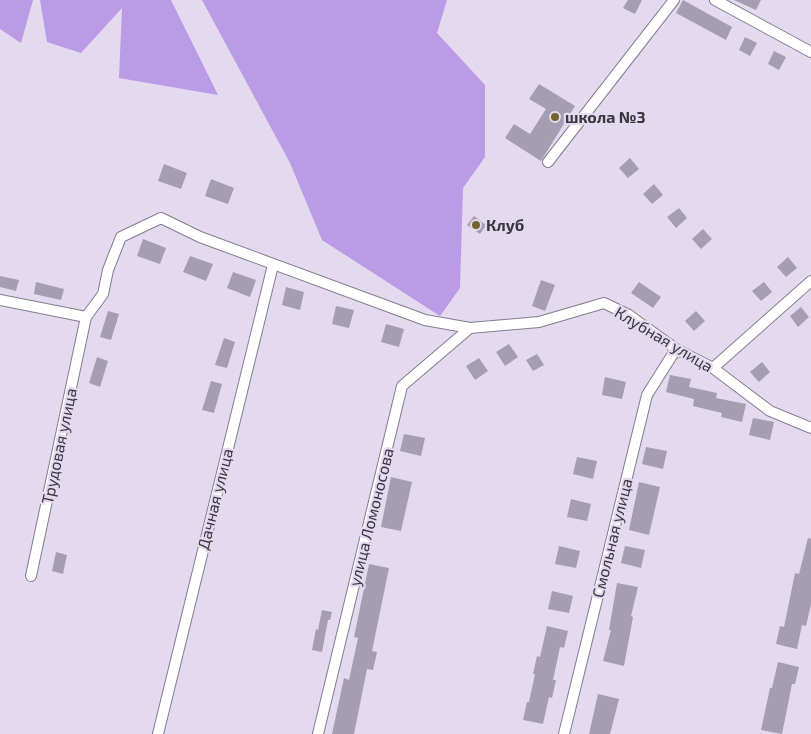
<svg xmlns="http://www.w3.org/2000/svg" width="811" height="734" font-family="'Exo 2',sans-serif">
<rect width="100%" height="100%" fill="#e3daef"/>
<g fill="#bb9ae6">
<path d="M0 0H33L21 43 0 29Z"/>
<path d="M40 0H171L218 95 119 78 122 8 81 53 47 42Z"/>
<path d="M202 0H447L437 33 485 85V157L463 188 460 288 440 316 322 240 290 163Z"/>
</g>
<g fill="#a59db1">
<path d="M628 0H642L635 14 623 8Z"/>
<path d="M683 0 732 27 726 40 676 13Z"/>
<path d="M734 0H761L756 10Z"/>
<path d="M745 37 757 43 750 56 739 50Z"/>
<path d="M774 51 786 57 779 70 768 64Z"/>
<path d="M539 84 575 106 541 161 505 138 514 124 530 134 546 109 529 99Z"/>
<path d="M630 158 639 169 628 178 619 168Z"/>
<path d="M164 164 187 173 181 189 158 181Z"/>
<path d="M211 179 234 188 228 204 205 196Z"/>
<path d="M654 184 663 195 652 204 643 194Z"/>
<path d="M679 208 687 218 676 228 667 217Z"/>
<path d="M474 216 486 225 480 234 467 225Z"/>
<path d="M703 229 712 239 701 249 692 239Z"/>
<path d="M143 239 166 248 160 264 137 256Z"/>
<path d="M190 256 213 264 206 281 183 272Z"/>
<path d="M788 257 797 268 786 277 777 267Z"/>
<path d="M233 272 256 280 250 297 227 288Z"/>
<path d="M0 276 19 280 16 291 0 287Z"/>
<path d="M541 280 555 285 545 311 532 306Z"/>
<path d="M36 282 64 289 61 300 34 294Z"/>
<path d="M639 282 661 297 653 308 631 293Z"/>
<path d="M764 282 772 292 761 301 752 291Z"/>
<path d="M286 287 304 292 300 310 282 305Z"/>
<path d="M336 306 354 310 349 328 332 324Z"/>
<path d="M801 307 809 317 798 327 790 316Z"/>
<path d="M108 311 119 314 111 340 100 337Z"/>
<path d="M696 311 705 321 694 331 685 321Z"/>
<path d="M386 324 404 329 399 347 381 342Z"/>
<path d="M224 338 235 342 227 368 215 365Z"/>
<path d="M509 344 518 357 505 366 496 352Z"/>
<path d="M537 354 544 365 533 371 526 360Z"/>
<path d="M97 357 108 361 100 387 89 383Z"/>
<path d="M479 358 488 371 475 380 466 366Z"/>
<path d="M762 362 770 372 759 382 750 372Z"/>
<path d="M670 375 691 379 689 387 717 393 716 398 746 404 742 422 721 417 722 413 693 406 694 399 666 392Z"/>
<path d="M605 377 626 382 622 399 602 395Z"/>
<path d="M211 381 222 384 214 413 202 410Z"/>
<path d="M753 418 774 422 770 440 749 435Z"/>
<path d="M404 434 425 438 421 456 400 451Z"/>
<path d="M646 447 667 451 663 469 642 464Z"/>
<path d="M577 457 597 461 593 479 573 474Z"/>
<path d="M391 477 412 482 401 531 381 527Z"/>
<path d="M639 482 660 487 649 535 629 530Z"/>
<path d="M571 499 591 504 587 521 567 517Z"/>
<path d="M808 538 811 539V604L806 626 802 625 797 649 776 644 780 626 784 627 795 573 799 574Z"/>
<path d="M559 546 580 551 576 568 555 564Z"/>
<path d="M625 546 645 550 641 568 621 563Z"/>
<path d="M56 552 67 555 63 574 52 571Z"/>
<path d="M369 564 389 568 372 651 377 652 373 670 367 669 354 734H332L344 678 349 680 358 638 354 637Z"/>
<path d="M617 583 638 587 631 616 633 617 624 666 603 661 611 630H609Z"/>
<path d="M552 591 573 596 569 613 548 609Z"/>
<path d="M322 610 332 612 330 620H328L322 652 312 650 316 629 318 630Z"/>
<path d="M547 626 568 631 564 648 560 647 553 680H556L552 698 549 697 543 724 523 720 527 702H529L535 674H533L537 656 540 657Z"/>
<path d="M778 662 799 667 795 684H792L782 734 761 730 770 688H772Z"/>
<path d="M598 694 619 699 610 734H589Z"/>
</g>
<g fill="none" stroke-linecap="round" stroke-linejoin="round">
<g stroke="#837b8e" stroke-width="12">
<g id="street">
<path d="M715 0 811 52"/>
<path d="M548 162 674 0"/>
<path d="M0 300 86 317 103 294 108 270 121 237 161 218 200 237 425 320 470 328 539 322 604 303 629 315 676 349 713 368 770 411 811 428"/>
<path d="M713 368 811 281"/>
<path d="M31 576 86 317"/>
<path d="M158 734 273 265"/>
<path d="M318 734 402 386 470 328"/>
<path d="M564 734 647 395 676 349"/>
</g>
</g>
<use href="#street" stroke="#fff" stroke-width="10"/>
</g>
<g fill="#726431" stroke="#e3daef" stroke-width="2">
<circle cx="555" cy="117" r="5"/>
<circle cx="476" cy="225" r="5"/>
</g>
<g text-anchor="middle" stroke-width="4.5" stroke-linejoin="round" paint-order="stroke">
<g font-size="16" font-weight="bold" fill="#39363e" stroke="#e3daef" text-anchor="start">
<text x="565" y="123">школа №3</text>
<text x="486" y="231">Клуб</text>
</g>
<g font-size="16" fill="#39363e" stroke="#e3daef">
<text transform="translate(664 339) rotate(31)" y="6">Клубная улица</text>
<text transform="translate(59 446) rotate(-78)" y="6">Трудовая улица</text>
<text transform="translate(215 499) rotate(-76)" y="6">Дачная улица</text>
<text transform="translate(371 517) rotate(-76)" y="6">улица Ломоносова</text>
<text transform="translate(612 538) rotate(-76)" y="6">Смольная улица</text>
</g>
</g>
</svg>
